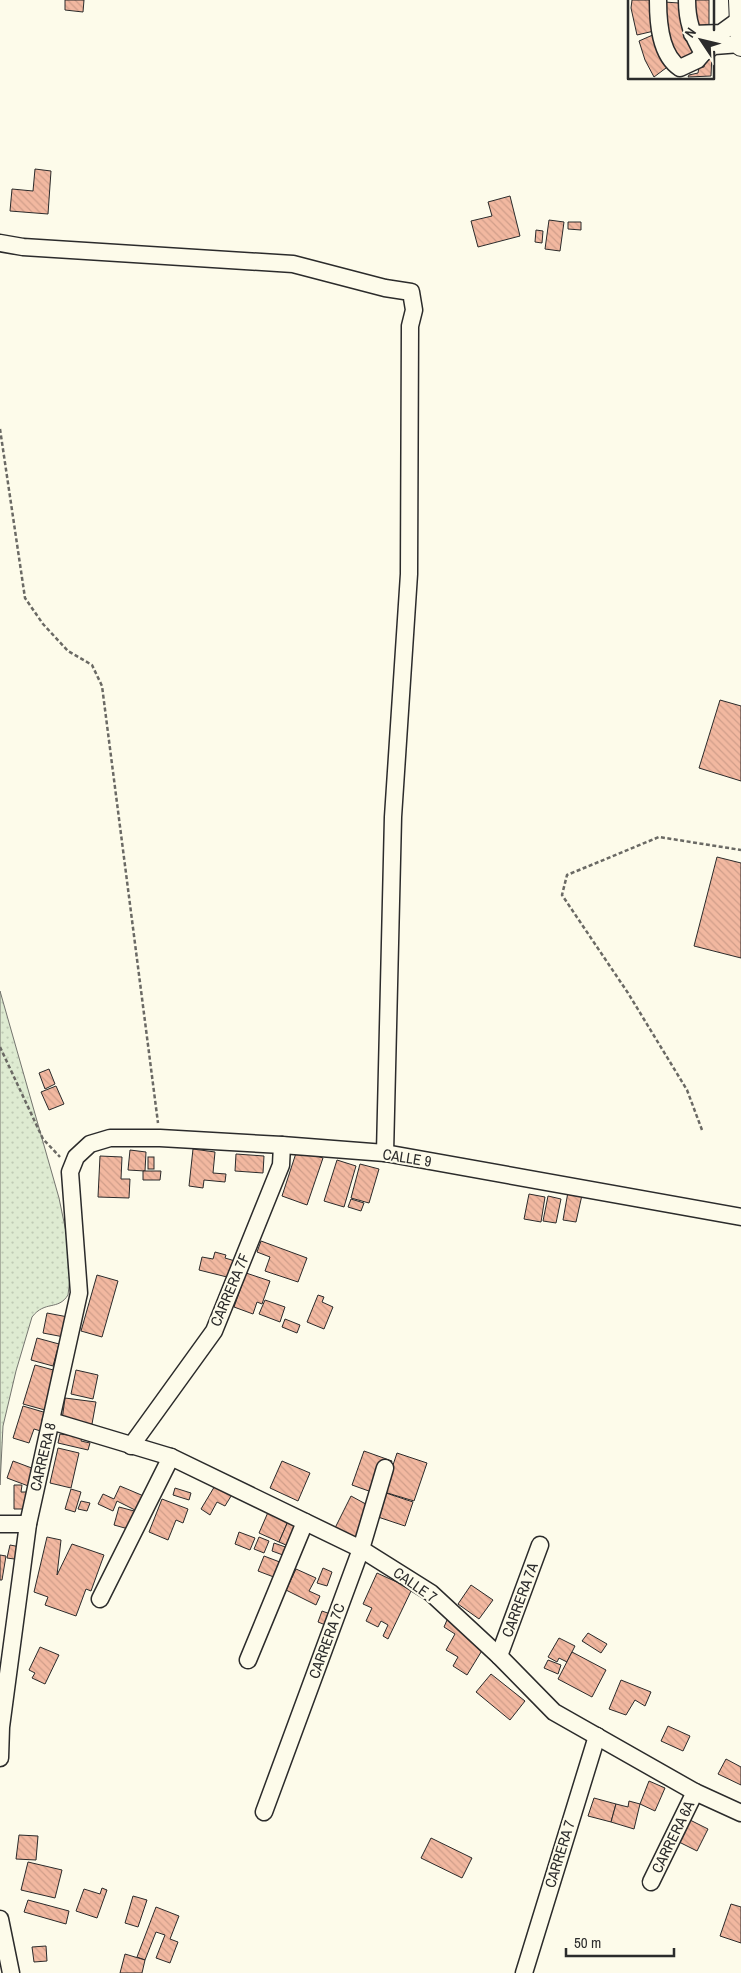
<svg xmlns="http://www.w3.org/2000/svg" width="741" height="1973" font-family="'Archivo Narrow',sans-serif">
<defs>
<pattern id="grass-dots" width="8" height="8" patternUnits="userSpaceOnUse" patternTransform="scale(1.25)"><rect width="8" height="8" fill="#deebd1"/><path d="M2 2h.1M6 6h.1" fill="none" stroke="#bfcab4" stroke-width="1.8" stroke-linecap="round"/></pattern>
<pattern id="building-back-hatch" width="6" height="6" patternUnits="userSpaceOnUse" patternTransform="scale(1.25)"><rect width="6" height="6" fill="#f2b8a0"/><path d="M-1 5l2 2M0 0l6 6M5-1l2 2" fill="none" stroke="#d09e8a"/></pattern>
</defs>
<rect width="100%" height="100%" fill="#fdfbea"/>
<path fill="url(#grass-dots)" stroke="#74746e" d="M0 991 59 1198 72 1261 68 1295C58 1311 45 1300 32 1317L16 1371 3 1426 0 1485Z"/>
<g fill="url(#building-back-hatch)" stroke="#2b2b2b">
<path d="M65 0H84L83 12 65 10Z"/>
<path d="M632 0H650L654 31 637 35 631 8Z"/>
<rect x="693" y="0" width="16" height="28"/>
<path d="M664 2 679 3 681 23 694 52 680 62 662 22Z"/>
<path d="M655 34 670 65 654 77 645 60 639 41Z"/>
<path d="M712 53 711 76 688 77 689 75 698 73 699 67H704L705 60Z"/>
<path d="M35 169 51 171 48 214 10 211 12 189 33 191Z"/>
<path d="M510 196 520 236 478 247 471 221 492 216 488 202Z"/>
<path d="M549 220 564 222 560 251 545 249Z"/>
<path d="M568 222H581V230L568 229Z"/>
<path d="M536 230 543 231 542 243 535 242Z"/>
<path d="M720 700 741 706V781L699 768Z"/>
<path d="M717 857 741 863V958L694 946Z"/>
<path d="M49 1069 55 1084 45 1089 39 1073Z"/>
<path d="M56 1086 64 1104 49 1110 41 1092Z"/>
<path d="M193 1149 215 1152 213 1173 226 1174 225 1182 204 1180 203 1188 189 1186Z"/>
<path d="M130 1150 146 1152 145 1171 128 1170Z"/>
<path d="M297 1150 323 1158 307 1205 282 1196Z"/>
<path d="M236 1154 264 1156 263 1173 235 1171Z"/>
<path d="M100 1156 122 1157 121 1179H130L129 1198 98 1197Z"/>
<rect x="148" y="1157" width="6" height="12"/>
<path d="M337 1160 356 1166 344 1207 324 1201Z"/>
<path d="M360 1164 379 1169 369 1203 351 1198Z"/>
<path d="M143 1171H161L160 1180H143Z"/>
<path d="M568 1192 582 1195 576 1222 563 1220Z"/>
<path d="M529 1194 545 1197 541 1222 524 1219Z"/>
<path d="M548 1196 561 1199 556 1223 543 1221Z"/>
<path d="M351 1199 364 1203 361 1211 348 1207Z"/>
<path d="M261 1241 307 1258 298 1282 265 1271 270 1257 257 1252Z"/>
<path d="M215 1252 226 1255 225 1258 235 1261 231 1278 199 1270 202 1257 213 1259Z"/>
<path d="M246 1273 270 1281 262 1304 257 1302 253 1314 234 1307Z"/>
<path d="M97 1275 118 1281 102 1337 81 1331Z"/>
<path d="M318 1295 324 1297 322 1302 333 1307 324 1329 307 1322Z"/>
<path d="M265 1300 285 1307 280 1322 259 1314Z"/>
<path d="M47 1313 68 1317 64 1337 43 1333Z"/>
<path d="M285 1319 300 1325 297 1333 282 1327Z"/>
<path d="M37 1338 59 1344 53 1366 31 1360Z"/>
<path d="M35 1365 57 1371 45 1410 23 1404Z"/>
<path d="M76 1370 98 1375 93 1399 71 1394Z"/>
<path d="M65 1398 96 1402 92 1424 62 1420Z"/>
<path d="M23 1406 50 1414 44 1432 34 1429 29 1443 13 1438Z"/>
<path d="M60 1434 82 1437 81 1441 90 1443 88 1450 58 1443Z"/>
<path d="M58 1448 79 1453 71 1488 50 1483Z"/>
<path d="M364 1451 392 1461 380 1495 352 1485Z"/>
<path d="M397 1453 427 1463 414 1501 384 1492Z"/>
<path d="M13 1461 37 1470 31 1487 7 1478Z"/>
<path d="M282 1461 310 1473 298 1501 270 1488Z"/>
<path d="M219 1479 236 1488 225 1506 217 1502 210 1515 201 1509Z"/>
<path d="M14 1485H22L21 1492H29V1509H14Z"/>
<path d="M120 1486 146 1497 139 1512 117 1501 113 1511 98 1504 103 1494 114 1499Z"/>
<path d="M175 1488 191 1493 189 1500 173 1495Z"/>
<path d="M71 1489 81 1492 75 1512 65 1509Z"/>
<path d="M383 1492 413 1502 405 1526 375 1516Z"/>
<path d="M351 1496 375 1509 360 1540 335 1528Z"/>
<path d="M162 1499 188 1509 183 1523 176 1520 168 1540 149 1532Z"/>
<path d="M81 1501 90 1503 87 1511 78 1509Z"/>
<path d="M119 1507 138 1512 132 1530 114 1525Z"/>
<path d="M269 1510 289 1519 279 1542 259 1533Z"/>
<path d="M289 1519 305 1526 295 1549 279 1542Z"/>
<path d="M239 1532 255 1538 250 1550 235 1544Z"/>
<path d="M47 1537 61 1540 57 1575 72 1544 104 1555 91 1591 86 1589 76 1616 45 1605 48 1597 34 1592Z"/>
<path d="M259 1537 269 1541 264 1553 254 1549Z"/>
<path d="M274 1543 294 1550 291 1558 272 1551Z"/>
<path d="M10 1545 31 1549 29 1561 7 1558Z"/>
<path d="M0 1555 6 1556 2 1580H0Z"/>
<path d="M264 1556 285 1564 279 1579 258 1571Z"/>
<path d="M323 1568 332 1572 327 1586 317 1583Z"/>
<path d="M296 1569 316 1578 309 1591 320 1596 316 1605 286 1590Z"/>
<path d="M377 1573 412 1589 388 1639 383 1636 388 1625 381 1621 378 1627 366 1621 372 1608 363 1604Z"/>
<path d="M471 1585 493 1600 479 1619 458 1604Z"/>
<path d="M322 1611 333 1615 328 1626 318 1622Z"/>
<path d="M447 1620 486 1644 467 1675 453 1666 458 1657 446 1650 455 1634 444 1627Z"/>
<path d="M588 1633 607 1644 601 1653 582 1641Z"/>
<path d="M559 1638 575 1646 567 1662 559 1658 557 1662 548 1657Z"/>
<path d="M40 1647 59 1655 45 1684 32 1678 35 1673 29 1670Z"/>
<path d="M572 1652 606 1670 592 1697 558 1679Z"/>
<path d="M548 1660 561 1665 558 1674 544 1668Z"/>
<path d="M491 1674 525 1701 510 1720 476 1692Z"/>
<path d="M621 1680 651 1692 645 1706 635 1700 626 1715 609 1709Z"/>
<path d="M668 1726 690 1736 683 1751 661 1741Z"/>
<path d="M726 1759 741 1767V1785L718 1774Z"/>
<path d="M649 1781 665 1788 655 1811 640 1804Z"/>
<path d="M594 1798 616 1804 611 1822 588 1816Z"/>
<path d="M629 1801 640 1804 634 1829 611 1822 616 1804 628 1807Z"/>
<path d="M690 1820 708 1829 697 1851 679 1842Z"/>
<path d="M19 1835 38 1836 36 1860 16 1859Z"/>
<path d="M431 1838 472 1858 462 1878 421 1858Z"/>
<path d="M28 1862 62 1870 55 1898 21 1890Z"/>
<path d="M102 1888 107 1890 97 1918 76 1911 84 1889 100 1894Z"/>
<path d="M133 1896 147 1900 138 1927 125 1923Z"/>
<path d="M28 1900 69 1911 66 1924 24 1912Z"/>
<path d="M731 1904 741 1907V1943L720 1936Z"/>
<path d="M156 1907 179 1916 170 1939 178 1942 170 1963 156 1958 165 1935 156 1932 145 1960 137 1957Z"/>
<path d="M46 1946 47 1961 34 1962 32 1947Z"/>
<path d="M125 1954 145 1960 142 1973H120Z"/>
</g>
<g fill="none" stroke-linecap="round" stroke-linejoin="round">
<g stroke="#2b2b2b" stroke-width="19">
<g id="minor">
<path d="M658 0C658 23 660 55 680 68L697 60 703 53C692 35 687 21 687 0"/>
<path d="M692 34 721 33 739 20"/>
<path d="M703 53 714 46 741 44"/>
<path d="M0 243 23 247 293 264 385 288 411 292 414 310 410 326 409 574 393 817 385 1153"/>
<path d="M51 1421 171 1457 361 1549 431 1593 499 1656 554 1712 695 1792 741 1813"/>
<path d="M131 1446 214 1331 281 1165 282 1145"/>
<path d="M0 1524H28"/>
<path d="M100 1599 171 1457"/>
<path d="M499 1656 540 1545"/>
<path d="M248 1660 305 1522"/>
<path d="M0 1758 1 1727 28 1524 79 1293 70 1172 76 1157 90 1144 110 1138H160L282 1145 385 1153 741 1217"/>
<path d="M264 1812 361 1549 385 1468"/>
<path d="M651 1882 695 1792"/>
<path d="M0 1919 11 1973"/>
<path d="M524 1973 597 1736"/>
</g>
</g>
<g stroke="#2b2b2b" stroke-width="22">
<path id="major" d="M739 0 741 46"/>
</g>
<g stroke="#6a6964" stroke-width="2.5" stroke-dasharray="4 2.5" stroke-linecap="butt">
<path d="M0 429 25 598 43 624 68 651 92 665 102 686 158 1123"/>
<path d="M0 1047 43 1139 60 1157"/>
<path d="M702 1130 687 1090 628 993 562 895 567 875 659 837 741 850"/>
</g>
<use href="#minor" stroke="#fdfbea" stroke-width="16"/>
<use href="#major" stroke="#fdfbea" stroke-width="20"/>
<g stroke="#2b2b2b" stroke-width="2.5">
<path d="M628 0V79H714V52"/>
<path d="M714 30V0"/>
</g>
</g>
<g text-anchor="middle" stroke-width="4" stroke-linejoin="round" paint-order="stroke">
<g font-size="15" fill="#2b2b2b" stroke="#fdfbea">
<text transform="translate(407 1158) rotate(9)" y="5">CALLE 9</text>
<text transform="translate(230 1290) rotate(-67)" y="5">CARRERA 7F</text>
<text transform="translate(43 1457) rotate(-77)" y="5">CARRERA 8</text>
<text transform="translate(415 1585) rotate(35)" y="5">CALLE 7</text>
<text transform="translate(520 1600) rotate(-70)" y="5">CARRERA 7A</text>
<text transform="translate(327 1641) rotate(-70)" y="5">CARRERA 7C</text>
<text transform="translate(673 1837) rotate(-64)" y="5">CARRERA 6A</text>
<text transform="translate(560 1854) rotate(-73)" y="5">CARRERA 7</text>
</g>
</g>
<g transform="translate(701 40) rotate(305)" stroke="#fdfbea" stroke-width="4" paint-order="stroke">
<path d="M0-4L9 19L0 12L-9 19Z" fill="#2b2b2b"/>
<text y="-8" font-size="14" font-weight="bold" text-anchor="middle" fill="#2b2b2b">N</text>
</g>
<path d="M566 1948v8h108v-8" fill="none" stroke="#2b2b2b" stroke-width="2.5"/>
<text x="574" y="1948" font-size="15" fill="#2b2b2b" stroke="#fdfbea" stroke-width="4" paint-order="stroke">50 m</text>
</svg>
